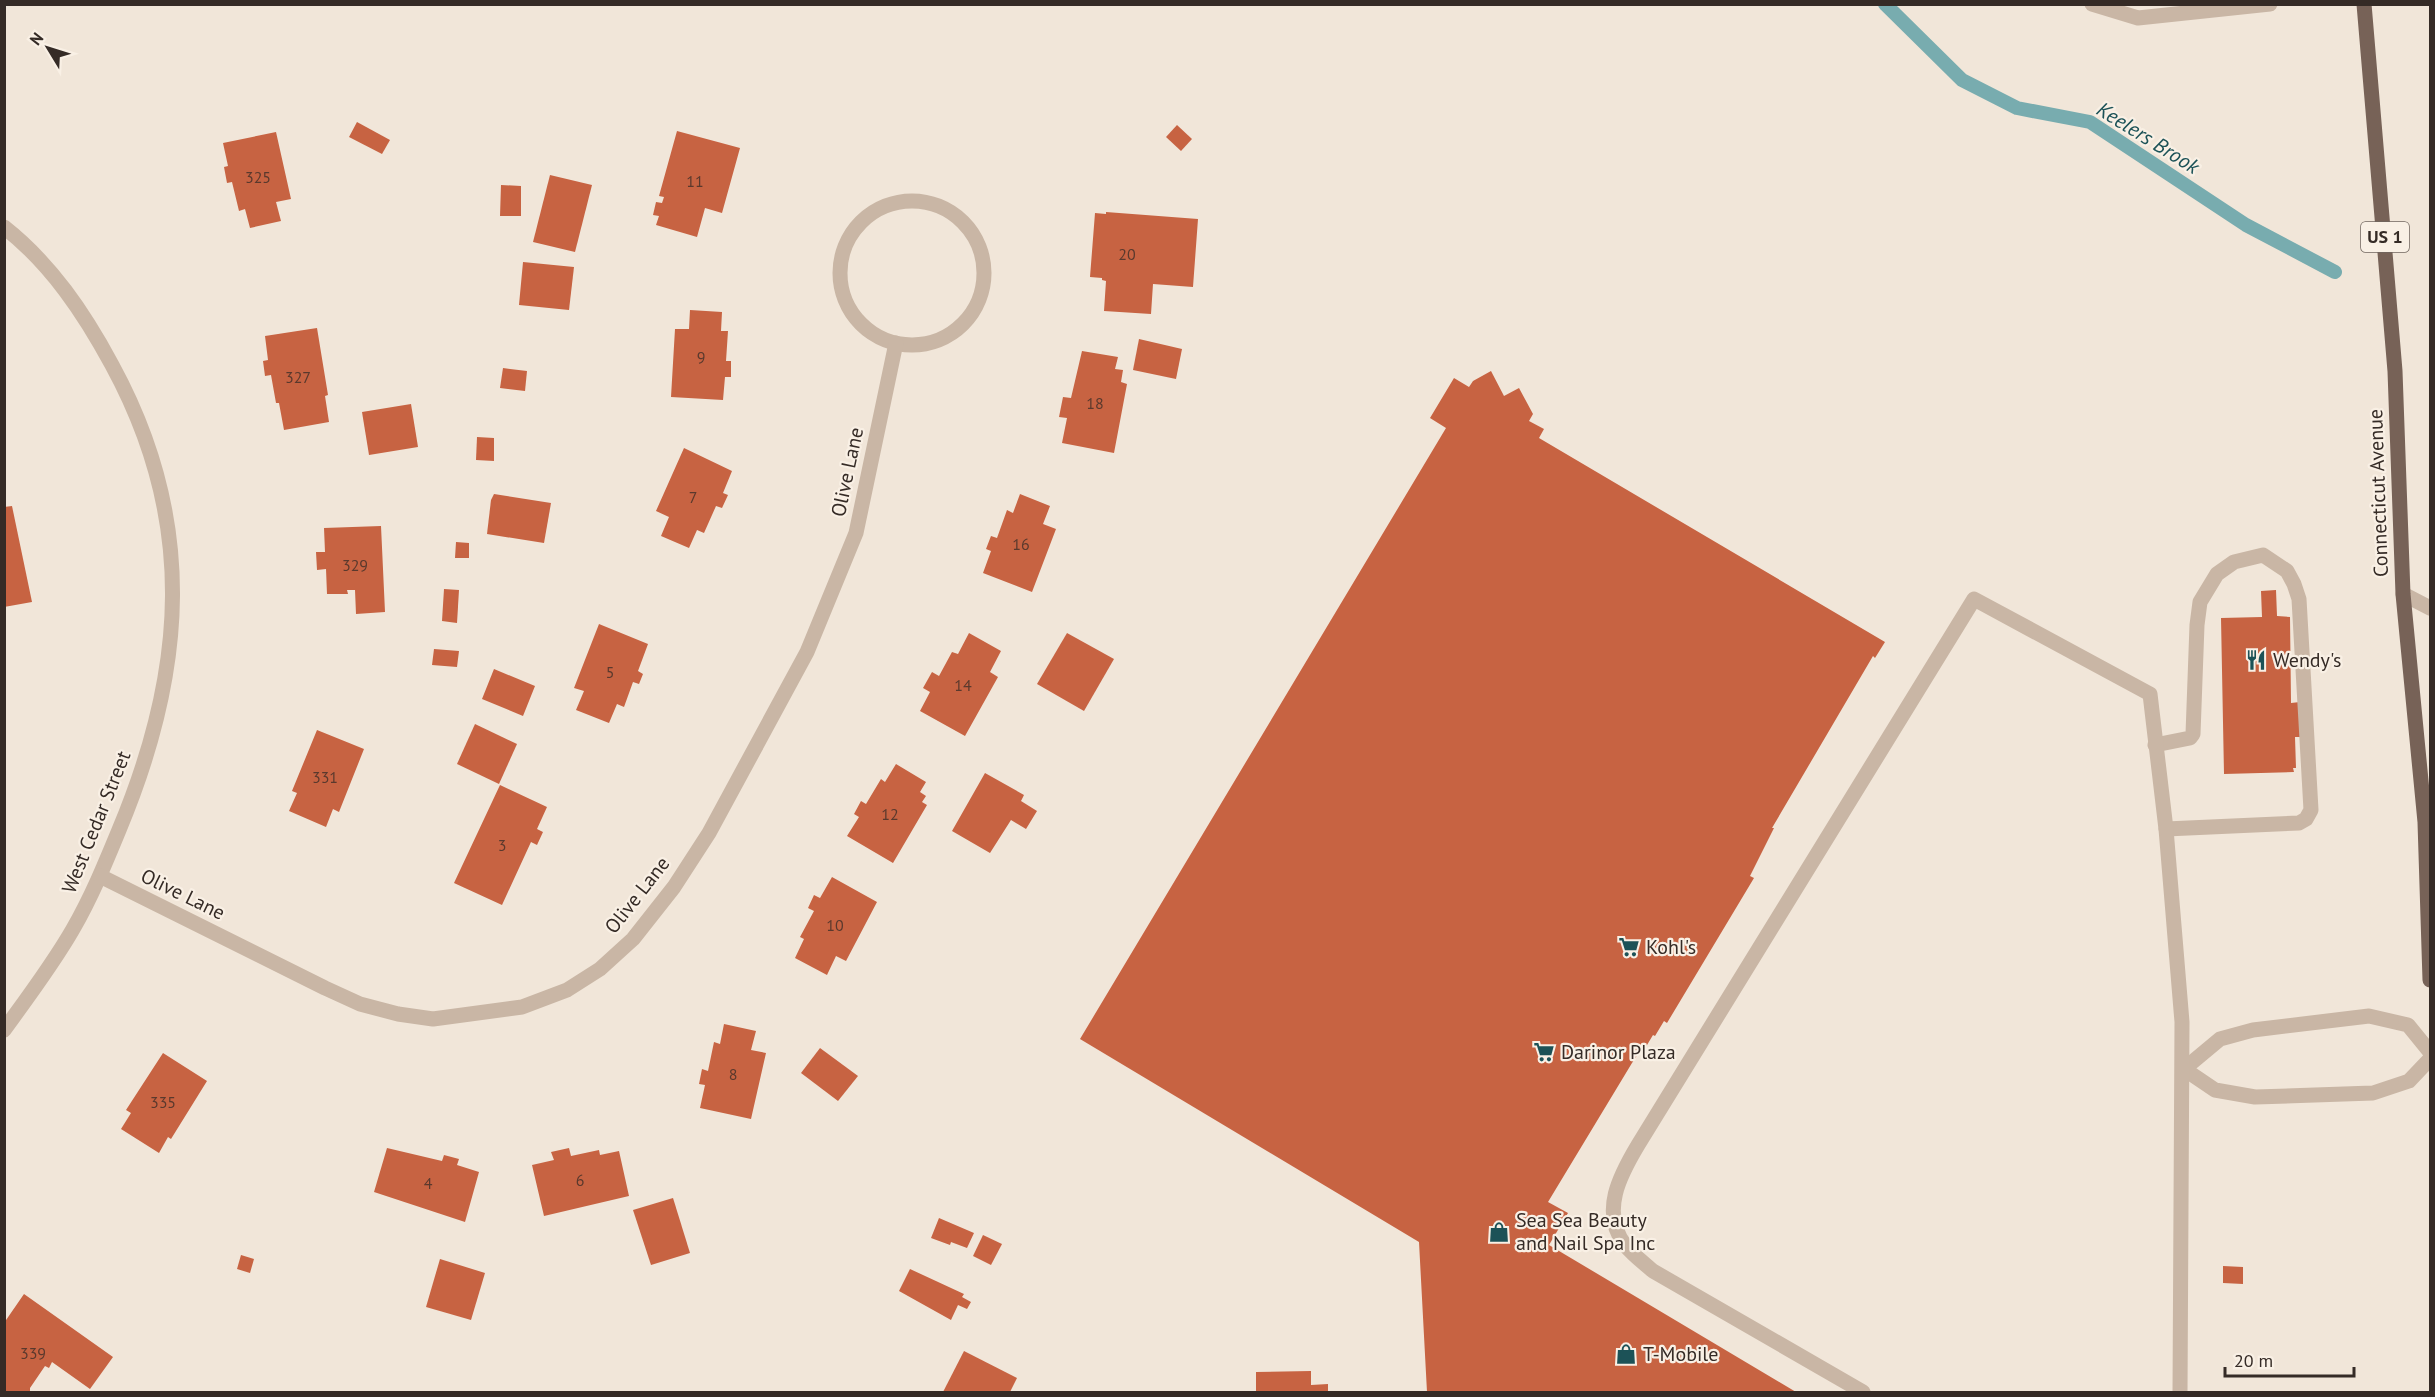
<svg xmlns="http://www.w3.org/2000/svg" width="2435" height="1397" font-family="'PT Sans',sans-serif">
<rect width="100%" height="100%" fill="#f1e6d9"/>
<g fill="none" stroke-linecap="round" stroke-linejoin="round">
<path stroke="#78acaf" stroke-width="14" d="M1885 4 1962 80 2017 108 2090 122 2246 225 2335 272"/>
</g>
<g fill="#c76342">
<path d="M357 122 390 140 382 154 349 137Z"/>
<path d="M1177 125 1192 139 1181 151 1166 137Z"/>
<path d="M677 131 740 148 722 213 705 208 697 237 656 225 659 216 653 215 656 202 662 203 664 197 659 196Z"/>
<path d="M276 132 291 199 276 202 281 221 250 228 245 209 239 211 232 182 227 183 224 167 228 166 223 143Z"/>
<path d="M550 175 592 185 575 252 533 242Z"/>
<path d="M501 185 521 186V216H500Z"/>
<path d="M1106 212 1198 219 1193 287 1153 284 1151 314 1104 311 1106 281 1102 280V278L1090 277 1095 213 1106 214Z"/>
<path d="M523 262 574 267 569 310 519 305Z"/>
<path d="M690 310 722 312 721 331H728L726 361H731V377H725L723 400 671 397 675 329H689Z"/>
<path d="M317 328 328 395 325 396 329 422 284 430 279 403H276L271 375 265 376 263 361 268 360 265 336Z"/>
<path d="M1139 339 1182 349 1176 379 1133 370Z"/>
<path d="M1082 351 1118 357 1115 369 1123 370 1121 382 1127 384 1114 453 1062 443 1067 418 1059 417 1063 397 1071 398Z"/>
<path d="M503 368 527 371 525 391 500 388Z"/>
<path d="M1491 371 1504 396 1519 388 1533 414 1529 421 1544 429 1539 438 1885 642 1875 658 1873 656 1772 828H1774L1750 876 1754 878 1667 1023 1664 1021 1655 1036 1653 1035 1644 1050 1642 1048 1632 1063 1548 1202 1568 1213 1549 1245 1796 1392H1427L1419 1242 1080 1039 1446 428 1430 418 1454 378 1469 387 1473 381Z"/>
<path d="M411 404 418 447 369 455 362 412Z"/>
<path d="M477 437 494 438V461L476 460Z"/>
<path d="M684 448 732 471 723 493 728 495 722 508 716 506 704 533 697 530 689 548 661 536 669 517 656 511Z"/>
<path d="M494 494 551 503 544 543 487 534 491 500Z"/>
<path d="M1020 494 1050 506 1043 524 1056 529 1032 592 983 573 991 551 986 549 991 536 997 538 1007 510 1013 513Z"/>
<path d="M12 506 32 602 4 607V507Z"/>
<path d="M381 526 385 612 356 614 355 590H347L348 594H327L326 569 317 570 316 552H325L324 528Z"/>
<path d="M456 542 469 543V558H455Z"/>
<path d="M444 589 459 590 457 623 442 621Z"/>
<path d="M2276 590 2277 616 2290 617 2291 703 2300 702 2301 737H2295L2296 768H2293L2294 772 2224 774 2221 618 2262 617 2261 591Z"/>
<path d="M599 624 648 644 638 671 643 674 639 684 633 682 624 707 617 704 609 723 576 710 584 691 574 688Z"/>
<path d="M969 633 1001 651 990 672 998 677 965 736 920 711 930 692 923 688 932 672 939 676 952 652 958 654Z"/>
<path d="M1067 633 1114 659 1084 711 1037 684Z"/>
<path d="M434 649 459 651 457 667 432 665Z"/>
<path d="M494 669 535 686 523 716 482 699Z"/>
<path d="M475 724 517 744 499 784 457 764Z"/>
<path d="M317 730 364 749 339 812 333 809 326 827 289 811 297 793 292 791Z"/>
<path d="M896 764 926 782 920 792 926 796 922 802 927 805 893 863 847 836 859 817 854 814 861 801 866 804 881 779 885 782Z"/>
<path d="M985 773 1024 795 1021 801 1037 811 1026 829 1011 820 990 853 952 831Z"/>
<path d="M500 785 547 807 537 829 543 832 537 845 531 842 502 905 454 883Z"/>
<path d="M832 877 877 902 846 961 836 956 827 975 795 958 804 939 800 937 814 911 808 908 814 895 820 898Z"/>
<path d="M724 1024 756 1031 751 1050 766 1053 751 1119 700 1108 705 1085 699 1084 702 1069 708 1071 714 1042 720 1044Z"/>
<path d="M820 1048 858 1076 838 1101 801 1073Z"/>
<path d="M163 1053 207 1081 171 1139 168 1137 159 1153 121 1129 131 1113 126 1110Z"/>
<path d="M387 1148 442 1161 444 1155 459 1159 457 1165 479 1172 465 1222 374 1192Z"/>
<path d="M569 1148 571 1156 599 1150 600 1155 619 1151 629 1196 544 1216 532 1165 554 1160 551 1152Z"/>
<path d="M673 1198 690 1253 651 1265 633 1210Z"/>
<path d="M939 1218 974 1233 967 1248 951 1242 950 1245 931 1238Z"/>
<path d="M983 1235 1002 1244 991 1265 973 1256Z"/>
<path d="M241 1255 254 1259 250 1273 237 1269Z"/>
<path d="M440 1259 485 1273 471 1320 426 1307Z"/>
<path d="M2223 1266 2243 1267V1284L2223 1283Z"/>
<path d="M910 1269 964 1294 962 1297 971 1302 967 1309 958 1305 951 1320 899 1291Z"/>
<path d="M24 1294 113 1357 90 1389 52 1362 49 1368 45 1366 30 1388V1392H4V1323Z"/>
<path d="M964 1351 1017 1378 1010 1392H943Z"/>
<path d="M1311 1371V1385L1328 1384V1392H1256V1372Z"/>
</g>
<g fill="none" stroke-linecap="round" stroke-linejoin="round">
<g stroke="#c9b6a5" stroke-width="15">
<path d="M2092 4 2138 18 2270 4"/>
<circle cx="912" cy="273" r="72"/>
<path d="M4 227C51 264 84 313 112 365 197 521 186 670 119 830 105 864 91 898 73 929 53 964 28 997 4 1030"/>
<path d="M2403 594 2430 608"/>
<path d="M2155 745 2190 738 2193 734 2197 625 2200 602 2217 574 2234 562 2263 555 2287 571 2294 584 2299 599 2311 810 2306 819 2299 823 2166 829"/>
<path d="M100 876 325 988 360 1004 398 1014 433 1019 522 1007 567 990 600 969 633 939 674 887 709 833 807 652 856 533 896 343"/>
<path d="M2430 1052 2408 1025 2369 1016 2253 1030 2220 1039 2184 1069 2215 1090 2255 1097 2373 1093 2409 1081 2430 1059"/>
<path d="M1863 1392 1653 1271C1644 1263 1633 1255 1625 1245 1600 1212 1620 1175 1638 1145L1974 599 2150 694 2166 829 2182 1022 2180 1392"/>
</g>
<path stroke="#776257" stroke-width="15" d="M2364 4 2395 371 2403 594 2425 822 2430 980"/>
</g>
<defs>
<g id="restaurant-bare" transform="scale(1.62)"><path d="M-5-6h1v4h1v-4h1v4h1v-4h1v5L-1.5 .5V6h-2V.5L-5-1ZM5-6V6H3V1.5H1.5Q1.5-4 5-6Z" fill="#1c5257" stroke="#f9f0e5" stroke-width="2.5" paint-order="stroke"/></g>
<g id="supermarket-bare" transform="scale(1.62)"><path d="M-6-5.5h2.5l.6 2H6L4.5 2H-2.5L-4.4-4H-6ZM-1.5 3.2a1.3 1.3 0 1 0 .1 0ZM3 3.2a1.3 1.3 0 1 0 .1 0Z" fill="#1c5257" stroke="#f9f0e5" stroke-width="2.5" paint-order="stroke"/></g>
<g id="shop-bare" transform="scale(1.62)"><path d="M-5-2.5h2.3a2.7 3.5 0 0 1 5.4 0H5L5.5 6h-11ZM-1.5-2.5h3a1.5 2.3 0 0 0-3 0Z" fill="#1c5257" stroke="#f9f0e5" stroke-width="2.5" paint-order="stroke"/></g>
</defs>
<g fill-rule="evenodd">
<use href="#restaurant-bare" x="2256" y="660"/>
<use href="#supermarket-bare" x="1629" y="947"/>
<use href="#supermarket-bare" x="1544" y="1052"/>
<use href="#shop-bare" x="1499" y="1232"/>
<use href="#shop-bare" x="1626" y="1354"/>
</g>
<g text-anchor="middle" stroke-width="4.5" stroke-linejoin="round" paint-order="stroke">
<g font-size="16" fill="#5a392d">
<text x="258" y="183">325</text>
<text x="695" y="187">11</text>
<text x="1127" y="260">20</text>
<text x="701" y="363">9</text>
<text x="298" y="383">327</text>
<text x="1095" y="409">18</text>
<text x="693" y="503">7</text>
<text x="1021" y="550">16</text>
<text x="355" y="571">329</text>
<text x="610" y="678">5</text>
<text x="963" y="691">14</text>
<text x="325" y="783">331</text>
<text x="890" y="820">12</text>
<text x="502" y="851">3</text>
<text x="835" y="931">10</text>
<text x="733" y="1080">8</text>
<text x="163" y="1108">335</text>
<text x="580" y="1186">6</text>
<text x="428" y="1189">4</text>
<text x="33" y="1359">339</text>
</g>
<rect fill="#f9f0e5" stroke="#70665f" stroke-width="1.5" x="2361" y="222" width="48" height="30" rx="4.5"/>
<g font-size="18" font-weight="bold" fill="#352b26">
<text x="2385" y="243">US 1</text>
</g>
<g font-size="20" fill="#352b26" stroke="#f9f0e5">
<text transform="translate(847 472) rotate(-78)" y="7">Olive Lane</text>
<text transform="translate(2378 493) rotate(-92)" y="7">Connecticut Avenue</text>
<text transform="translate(96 822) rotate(-68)" y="7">West Cedar Street</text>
<text transform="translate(183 894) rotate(26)" y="7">Olive Lane</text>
<text transform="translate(637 895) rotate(-52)" y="7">Olive Lane</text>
</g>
<g font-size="20" fill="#352b26" stroke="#f9f0e5" text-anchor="start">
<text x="2273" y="667">Wendy's</text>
<text x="1646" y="954">Kohl's</text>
<text x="1561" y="1059">Darinor Plaza</text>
<text x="1516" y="1227">Sea Sea Beauty<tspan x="1516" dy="23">and Nail Spa Inc</tspan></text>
<text x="1643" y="1361">T-Mobile</text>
</g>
<g font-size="21" font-style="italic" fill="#1c5257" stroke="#f9f0e5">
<text transform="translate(2148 138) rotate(32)" y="7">Keelers Brook</text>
</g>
</g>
<rect width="2435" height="1397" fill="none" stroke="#352b26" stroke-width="12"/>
<g transform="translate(48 48) rotate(308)" stroke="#f9f0e5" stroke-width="4.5" paint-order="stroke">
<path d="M0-4.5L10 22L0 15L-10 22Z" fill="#352b26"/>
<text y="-9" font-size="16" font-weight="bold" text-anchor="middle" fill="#352b26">N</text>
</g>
<path d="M2225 1367v9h129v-9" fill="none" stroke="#352b26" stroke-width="3"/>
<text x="2234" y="1367" font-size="18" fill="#352b26" stroke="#f9f0e5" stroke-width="4.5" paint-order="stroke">20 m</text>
</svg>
